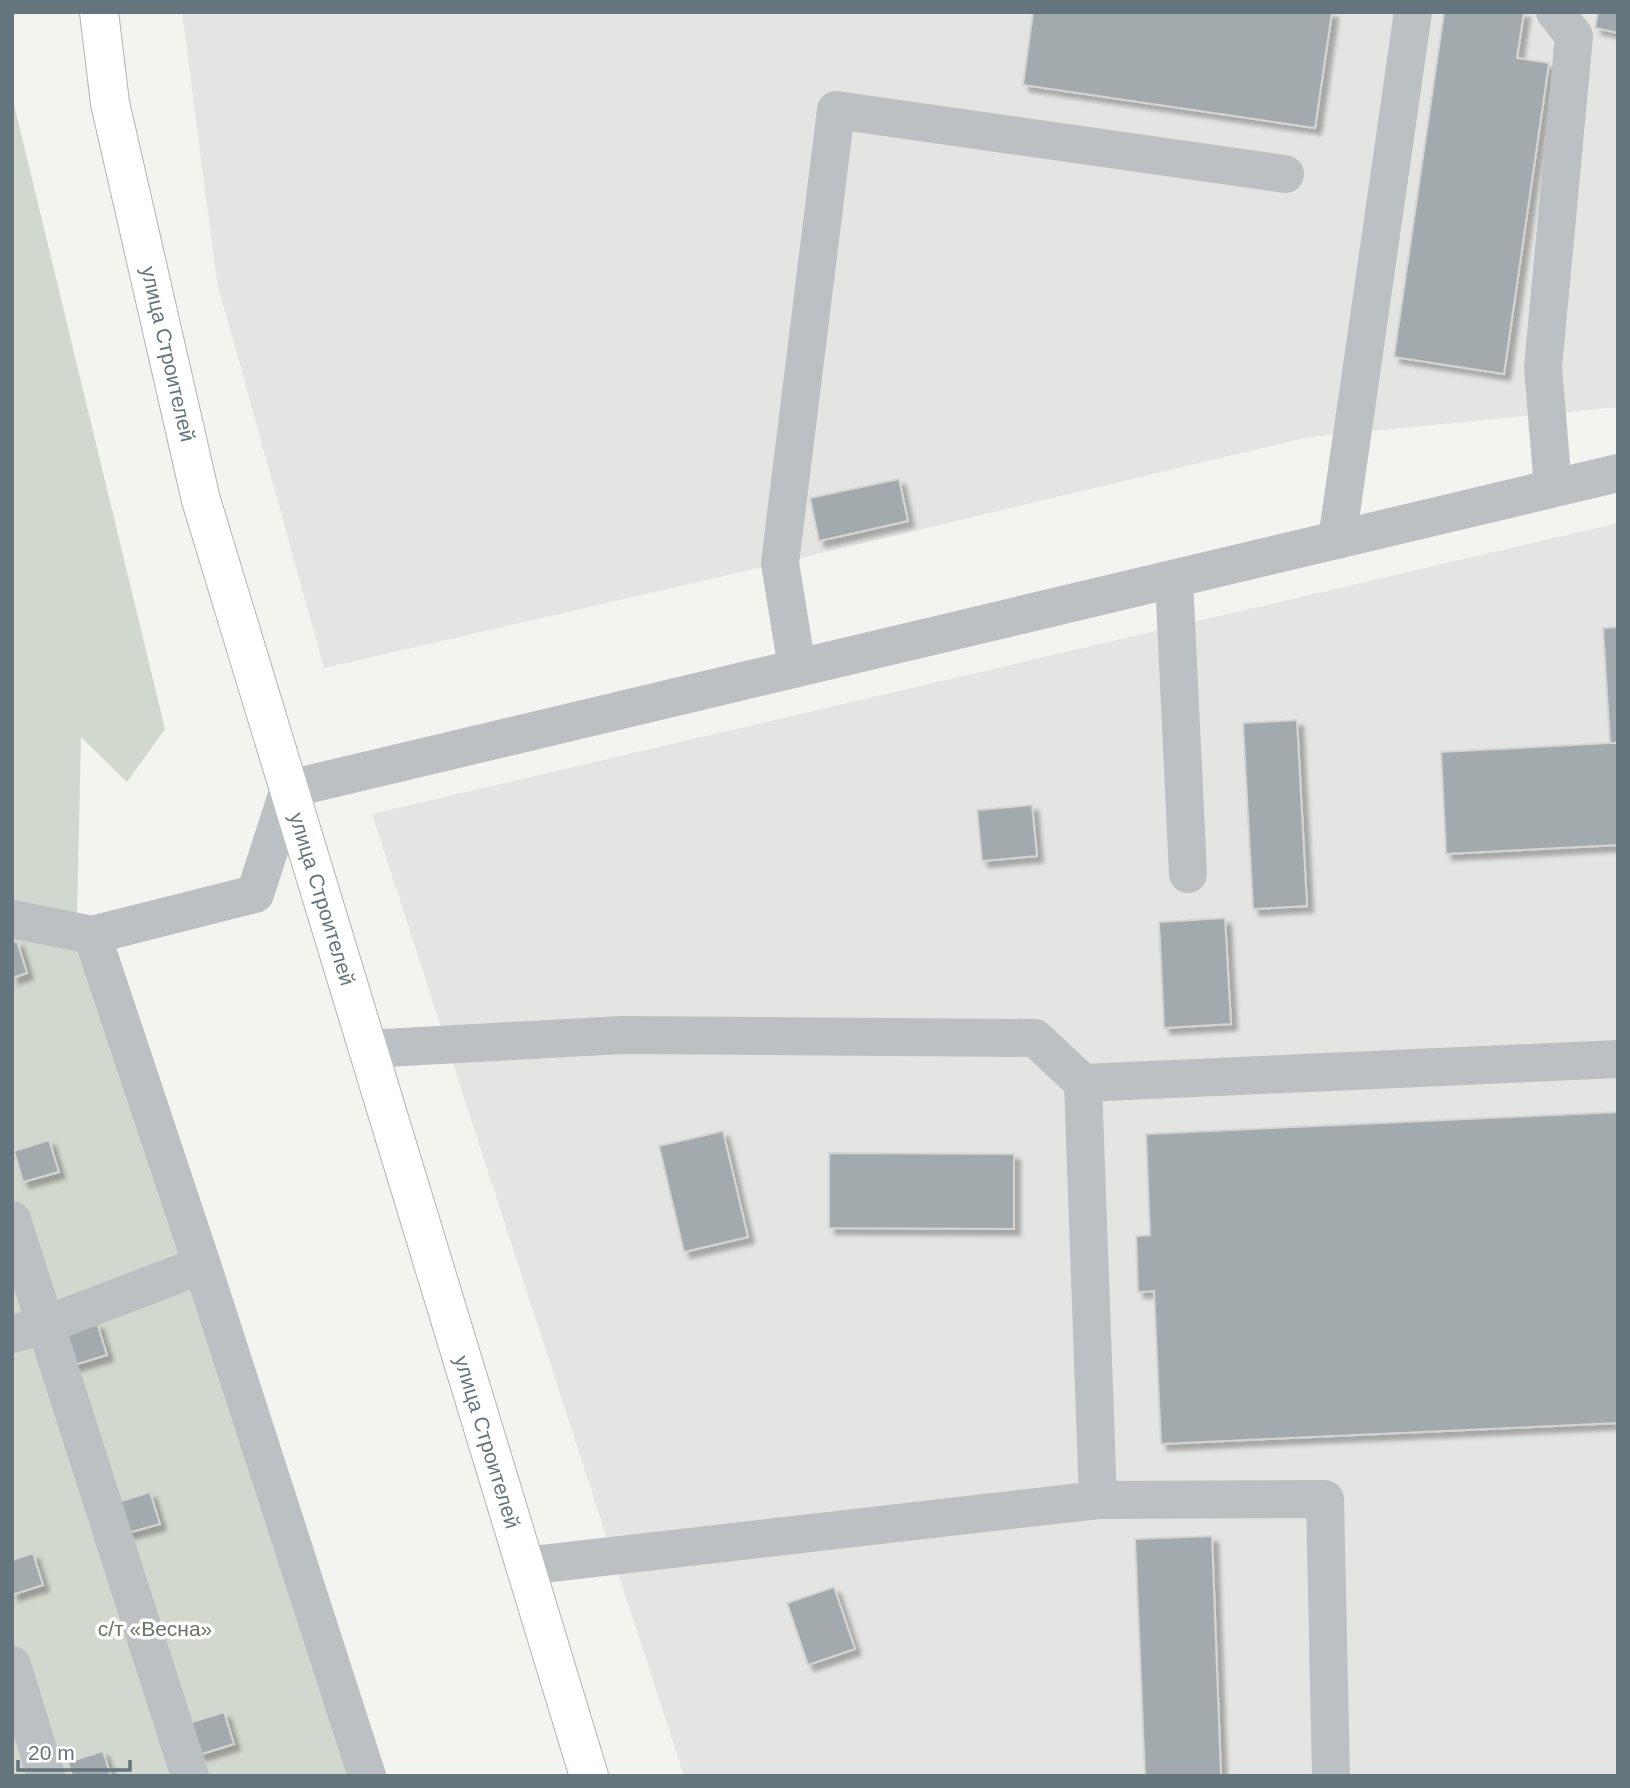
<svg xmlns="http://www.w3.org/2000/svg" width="1630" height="1788" font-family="Arial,sans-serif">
<defs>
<filter id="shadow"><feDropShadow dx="6" dy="6" stdDeviation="2" flood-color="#0004"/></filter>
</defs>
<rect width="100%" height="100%" fill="#f3f3f0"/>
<g fill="#e4e4e3">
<path d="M182 12H1618V407L1309 437 780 563 324 668 217 282Z"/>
<path d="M1618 523V1776H684L372 814Z"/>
</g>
<path fill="#d3d8cf" d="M12 96 165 729 127 782 81 737 77 914 354 1776H12Z"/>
<g fill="#a2aaae" stroke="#d4d4d2" stroke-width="2" filter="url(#shadow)">
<path d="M1033 12H1332L1315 128 1023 85Z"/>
<path d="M1444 12H1524L1517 58 1549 63 1504 374 1394 357Z"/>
<path d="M1598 12H1618V33L1595 28Z"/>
<path d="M899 479 908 521 819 541 810 498Z"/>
<path d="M1618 627V743H1610L1603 628Z"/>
<path d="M1297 720 1307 906 1253 909 1243 723Z"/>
<path d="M1610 743H1618V845L1446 854 1441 752Z"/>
<path d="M1032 805 1037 856 982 861 977 810Z"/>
<path d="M1225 918 1231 1024 1164 1028 1159 922Z"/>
<path d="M17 941 27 973 12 978V943Z"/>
<path d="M1618 1112V1423L1161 1444 1154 1291 1138 1292 1136 1236 1150 1235 1146 1134Z"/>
<path d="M723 1131 748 1237 684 1252 659 1146Z"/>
<path d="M49 1140 59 1172 23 1182 14 1151Z"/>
<path d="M829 1153 1014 1154V1229L829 1228Z"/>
<path d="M97 1323 107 1355 71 1366 62 1334Z"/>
<path d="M150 1492 160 1524 124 1534 115 1503Z"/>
<path d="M1212 1536 1221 1776H1145L1135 1539Z"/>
<path d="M33 1553 43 1585 12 1595V1560Z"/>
<path d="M834 1587 855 1649 808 1665 787 1603Z"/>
<path d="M224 1712 234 1744 199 1755 189 1723Z"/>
<path d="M103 1751 111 1776H72L68 1762Z"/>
</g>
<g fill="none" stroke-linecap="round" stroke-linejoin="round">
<g stroke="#b0b4b7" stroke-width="40">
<path id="major" d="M99 12 110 103 201 500 589 1776"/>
</g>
<g stroke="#bcc0c3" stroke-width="38">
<path d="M1553 488 1543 367 1574 36 1555 12"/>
<path d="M1337 540 1413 12"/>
<path d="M1174 579 1188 874"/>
<path d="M797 668 780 563 836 110 1285 174"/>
<path d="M12 919 92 935 255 894 289 789 1618 473"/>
<path d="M92 935 202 1265 367 1776"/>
<path d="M367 1049 622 1035 1035 1038 1083 1083 1098 1500 525 1566"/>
<path d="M1083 1083 1618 1059"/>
<path d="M12 1220 190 1776"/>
<path d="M12 1334 45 1325 202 1265"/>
<path d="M1098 1500 1325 1499 1331 1776"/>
<path d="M12 1665 46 1776"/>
</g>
<use href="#major" stroke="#fff" stroke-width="38"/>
</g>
<g text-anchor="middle" stroke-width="7" stroke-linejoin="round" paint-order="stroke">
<g font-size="21" fill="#65757d" stroke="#fff">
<text transform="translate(168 354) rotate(77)" y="7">улица Строителей</text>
<text transform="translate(322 899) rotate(73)" y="7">улица Строителей</text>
<text transform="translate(487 1442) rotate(73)" y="7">улица Строителей</text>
</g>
<g font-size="21" fill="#697563" stroke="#fff">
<text x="155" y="1636">с/т «Весна»</text>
</g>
</g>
<rect width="1630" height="1788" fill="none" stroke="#65757d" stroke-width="28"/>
<path d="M18 1760v10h112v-10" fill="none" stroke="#65757d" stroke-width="3.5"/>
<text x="28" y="1760" font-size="21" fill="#65757d" stroke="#ffffff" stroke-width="5" paint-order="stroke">20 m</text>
</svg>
